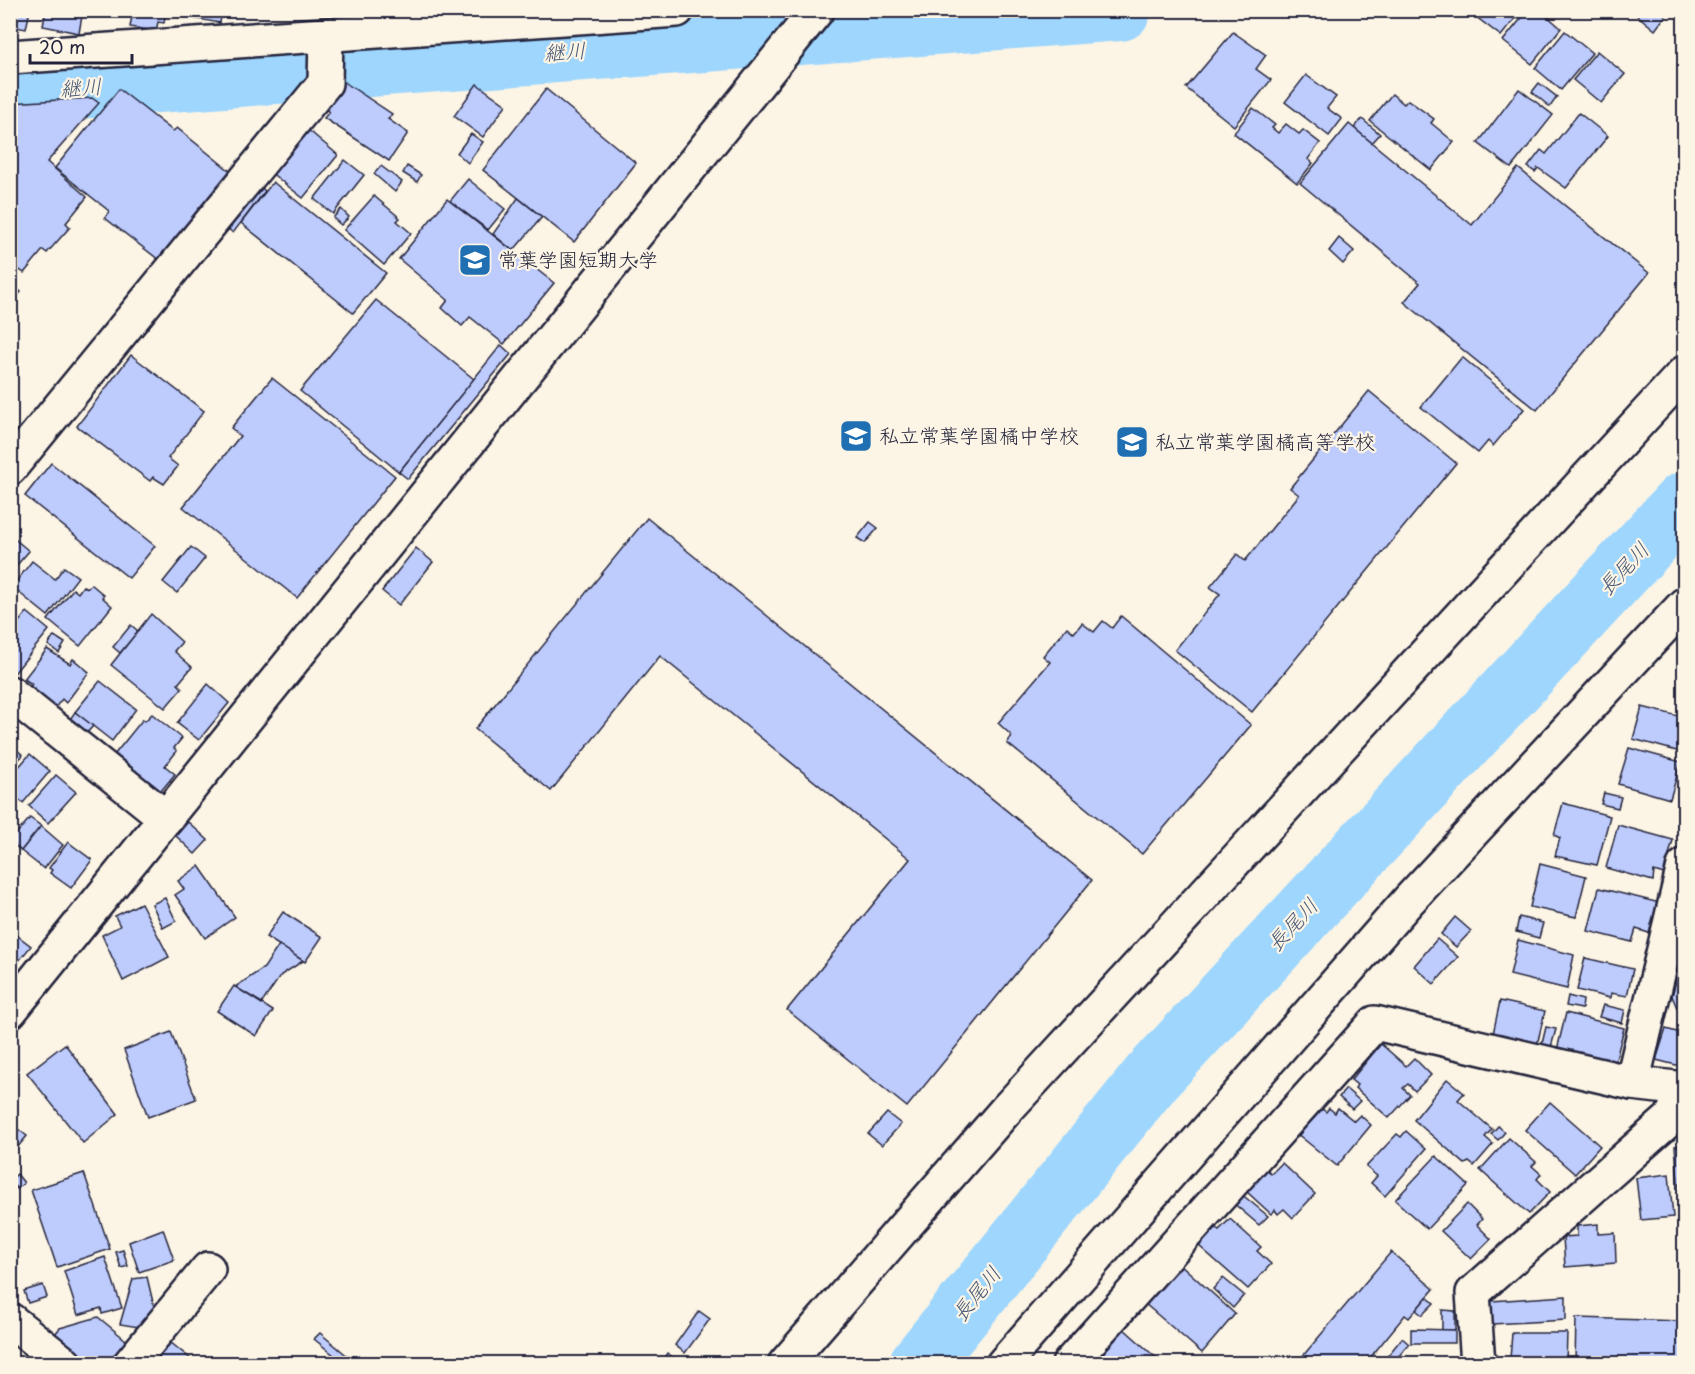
<svg xmlns="http://www.w3.org/2000/svg" width="1695" height="1374" font-family="'Playpen Sans','Klee One',sans-serif">
<rect width="100%" height="100%" fill="#fcf5e5"/>
<filter id="ink" filterUnits="userSpaceOnUse"><feTurbulence type="fractalNoise" baseFrequency=".0167" numOctaves="2"/><feDisplacementMap in="SourceGraphic" scale="12" xChannelSelector="R" yChannelSelector="G"/><feConvolveMatrix kernelMatrix="1 2 1 2 8 2 1 2 1" color-interpolation-filters="sRGB"/></filter>
<g filter="url(#ink)">
<g fill="none" stroke-linecap="round" stroke-linejoin="round">
<g stroke="#9ed6fe" stroke-width="62">
<path d="M10 93 1120 10"/>
<path d="M920 1364 1152 1077 1684 503"/>
</g>
</g>
<g fill="#beccfd" stroke="#22223b" stroke-width="1.5">
<path d="M10 10H30L26 29 10 26Z"/>
<path d="M46 10H83L79 33 43 26Z"/>
<path d="M94 10H124L123 16Z"/>
<path d="M133 10H166L164 23 158 22 156 31 130 27Z"/>
<path d="M176 10H222L220 23 175 15Z"/>
<path d="M1479 10H1522L1501 36 1475 16Z"/>
<path d="M1528 10H1540L1561 28 1532 64 1503 41Z"/>
<path d="M1631 10H1670L1655 30Z"/>
<path d="M1565 31 1592 53 1561 90 1535 68Z"/>
<path d="M1233 32 1266 55 1256 69 1271 80 1234 126 1186 88Z"/>
<path d="M1597 51 1625 74 1601 103 1573 80Z"/>
<path d="M1306 75 1336 97 1327 108 1342 119 1329 136 1285 102Z"/>
<path d="M344 82 392 114 388 119 408 133 389 161 324 118 329 112 325 109Z"/>
<path d="M1539 83 1557 97 1550 107 1532 92Z"/>
<path d="M477 84 506 105 483 137 454 116Z"/>
<path d="M119 89 173 131 177 128 235 175 163 263 105 218 109 211 55 168Z"/>
<path d="M546 89 636 163 574 242 483 170Z"/>
<path d="M1519 89 1553 115 1511 168 1478 143Z"/>
<path d="M1392 94 1404 104 1408 100 1434 119 1431 123 1454 142 1431 170 1370 121Z"/>
<path d="M92 98 99 103 47 162 87 197 66 223 70 227 47 253 43 250 24 273 10 263V103Z"/>
<path d="M1253 108 1275 125 1272 128 1278 133 1286 124 1299 134 1303 130 1320 143 1308 159 1313 163 1297 183 1234 133Z"/>
<path d="M1579 113 1608 136 1566 188 1538 168 1535 172 1528 167 1541 150 1546 154Z"/>
<path d="M1362 119 1380 134 1372 143 1354 128Z"/>
<path d="M1349 124 1472 225 1518 168 1649 273 1537 410 1404 302 1420 283 1300 183Z"/>
<path d="M306 128 338 155 303 198 270 172Z"/>
<path d="M471 134 483 142 468 163 457 153Z"/>
<path d="M345 160 364 175 333 214 314 199Z"/>
<path d="M381 166 402 182 395 192 374 174Z"/>
<path d="M407 166 421 175 417 182 403 173Z"/>
<path d="M468 179 505 209 488 230 450 201Z"/>
<path d="M273 182 386 273 353 313 241 223Z"/>
<path d="M258 184 265 191 233 233 224 225Z"/>
<path d="M374 196 400 218 397 221 411 233 384 265 344 230Z"/>
<path d="M518 198 542 217 513 251 493 234Z"/>
<path d="M447 199 554 283 504 344 470 317 462 326 442 308 448 300 399 259Z"/>
<path d="M341 209 349 217 341 225 333 218Z"/>
<path d="M1339 238 1354 251 1343 264 1329 251Z"/>
<path d="M10 284 21 292 10 305Z"/>
<path d="M376 300 474 379 399 472 300 391Z"/>
<path d="M501 345 511 354 408 479 399 472Z"/>
<path d="M131 355 204 411 168 458 178 466 164 484 153 477 150 481 77 426Z"/>
<path d="M1462 357 1524 409 1493 446 1488 441 1478 453 1421 407Z"/>
<path d="M272 378 395 476 297 598 183 507 240 436 231 428Z"/>
<path d="M1369 391 1456 463 1252 712 1175 650 1220 594 1210 587 1237 554 1245 561 1299 495 1290 488Z"/>
<path d="M51 463 155 546 129 578 25 496Z"/>
<path d="M647 518 1092 880 907 1107 787 1010 910 859 660 656 551 791 475 729Z"/>
<path d="M870 522 878 528 865 543 857 538Z"/>
<path d="M10 535 29 551 10 573Z"/>
<path d="M191 547 205 558 177 593 163 582Z"/>
<path d="M416 548 433 562 399 605 382 591Z"/>
<path d="M32 561 55 579 64 567 78 577 48 616 12 587Z"/>
<path d="M91 584 104 595 102 597 112 606 80 646 48 620 73 589 78 593 83 586 88 588Z"/>
<path d="M27 612 49 630 12 676 10 628 13 629Z"/>
<path d="M151 614 182 642 174 651 192 667 178 684 182 688 165 708 111 665Z"/>
<path d="M1121 616 1251 725 1142 854 1007 743 1012 736 998 723 1050 662 1043 656 1067 627 1074 633 1082 623 1094 632 1103 621 1112 628Z"/>
<path d="M131 625 138 631 120 653 113 647Z"/>
<path d="M54 636 65 643 59 653 48 645Z"/>
<path d="M47 649 70 664 73 659 89 672 66 703 62 699 54 709 28 689 32 684 24 679Z"/>
<path d="M100 681 136 709 112 741 75 712Z"/>
<path d="M208 684 229 703 199 740 177 723Z"/>
<path d="M1642 707 1682 717 1684 714V753L1633 739Z"/>
<path d="M75 712 93 726 85 735 68 722Z"/>
<path d="M152 714 182 738 174 748 177 751 165 766 175 774 161 791 156 788 152 793 110 760 143 719 145 721Z"/>
<path d="M10 744 23 755 10 769Z"/>
<path d="M1629 748 1681 762 1670 799 1618 784Z"/>
<path d="M30 754 50 771 23 803 10 792V777Z"/>
<path d="M56 775 76 792 48 823 29 806Z"/>
<path d="M1604 793 1621 797 1618 808 1601 804Z"/>
<path d="M1563 803 1610 816 1597 865 1555 856 1560 838 1554 835Z"/>
<path d="M30 818 41 826 21 851 10 841Z"/>
<path d="M188 822 208 840 195 854 176 836Z"/>
<path d="M1618 825 1673 840 1664 874 1654 871 1653 881 1606 868Z"/>
<path d="M41 826 63 845 44 869 21 851Z"/>
<path d="M68 842 92 860 71 888 50 873 52 870 49 868Z"/>
<path d="M1540 864 1586 876 1576 917 1530 907Z"/>
<path d="M199 866 235 917 205 938 175 895 184 889 178 881Z"/>
<path d="M1599 888 1660 903 1652 934 1636 929 1632 942 1588 931Z"/>
<path d="M165 898 176 921 163 928 152 904Z"/>
<path d="M141 903 169 957 123 981 102 935 120 926 115 916Z"/>
<path d="M283 912 322 937 305 962 266 937Z"/>
<path d="M1455 917 1471 931 1456 947 1441 934Z"/>
<path d="M1519 917 1543 923 1539 938 1516 932Z"/>
<path d="M10 930 31 946 10 972Z"/>
<path d="M1437 939 1458 957 1434 984 1414 966Z"/>
<path d="M1518 940 1574 955 1567 989 1510 975Z"/>
<path d="M279 945 303 961 281 975 262 1003 235 987 264 968Z"/>
<path d="M1585 958 1633 969 1627 996 1611 993 1610 998 1577 990Z"/>
<path d="M1681 962 1684 964V1010L1677 1008 1672 996Z"/>
<path d="M234 986 273 1011 256 1036 217 1011Z"/>
<path d="M1568 996 1583 1000 1582 1009 1566 1006Z"/>
<path d="M1500 1001 1545 1011 1537 1045 1493 1034Z"/>
<path d="M1603 1005 1625 1010 1622 1023 1599 1017Z"/>
<path d="M1566 1013 1624 1028 1615 1063 1557 1050Z"/>
<path d="M1546 1027 1556 1029 1550 1051 1541 1048Z"/>
<path d="M1666 1029 1684 1034V1067L1656 1060Z"/>
<path d="M171 1032 196 1099 148 1117 124 1050Z"/>
<path d="M65 1044 118 1114 83 1143 27 1073Z"/>
<path d="M1381 1044 1406 1066 1414 1058 1431 1075 1415 1091 1408 1084 1403 1088 1410 1095 1389 1118 1355 1088 1357 1085 1351 1080Z"/>
<path d="M1447 1079 1464 1093 1458 1100 1492 1129 1485 1137 1493 1144 1474 1166 1469 1162 1465 1164 1414 1120Z"/>
<path d="M1346 1089 1360 1101 1352 1109 1339 1097Z"/>
<path d="M1550 1102 1600 1146 1575 1174 1525 1130Z"/>
<path d="M1329 1108 1335 1113 1338 1108 1354 1121 1360 1115 1371 1125 1337 1166 1296 1133 1309 1118 1312 1120 1322 1109 1326 1112Z"/>
<path d="M887 1113 901 1124 882 1145 868 1134Z"/>
<path d="M10 1123 27 1136 10 1156Z"/>
<path d="M1498 1126 1505 1132 1498 1140 1491 1134Z"/>
<path d="M1406 1131 1426 1149 1385 1196 1371 1183 1377 1176 1366 1167 1397 1134 1401 1137Z"/>
<path d="M1509 1138 1536 1162 1532 1166 1541 1174 1537 1179 1550 1192 1529 1214 1480 1170Z"/>
<path d="M1684 1145V1217H1681L1675 1146Z"/>
<path d="M1436 1156 1468 1185 1427 1229 1395 1200Z"/>
<path d="M1282 1163 1315 1194 1293 1218 1284 1209 1278 1214 1275 1210 1271 1214 1246 1191 1267 1169 1271 1174Z"/>
<path d="M84 1173 110 1249 57 1267 31 1190Z"/>
<path d="M17 1174 24 1183 17 1189 10 1181Z"/>
<path d="M1669 1174 1673 1217 1641 1220 1636 1178Z"/>
<path d="M1240 1193 1268 1216 1259 1225 1232 1202Z"/>
<path d="M1467 1204 1482 1219 1477 1225 1491 1239 1471 1259 1441 1231Z"/>
<path d="M1230 1219 1261 1247 1257 1251 1271 1264 1248 1289 1199 1246 1216 1228 1219 1230Z"/>
<path d="M1598 1224V1234L1615 1233 1616 1263 1565 1267 1563 1237 1577 1236V1226Z"/>
<path d="M163 1229 174 1260 139 1272 129 1242Z"/>
<path d="M123 1250 128 1266 121 1268 116 1252Z"/>
<path d="M1391 1252 1434 1289 1409 1318 1405 1315 1365 1364H1296Z"/>
<path d="M105 1257 122 1308 102 1314 101 1308 78 1315 64 1271Z"/>
<path d="M1179 1263 1235 1314 1202 1353 1144 1303Z"/>
<path d="M147 1277 156 1315 145 1328 120 1324 133 1279Z"/>
<path d="M1223 1278 1244 1295 1233 1308 1213 1289Z"/>
<path d="M43 1285 47 1297 28 1303 24 1291Z"/>
<path d="M1566 1296V1320L1492 1324 1491 1301Z"/>
<path d="M1427 1297 1434 1303 1422 1315 1416 1310Z"/>
<path d="M1442 1310 1455 1311V1330H1442Z"/>
<path d="M699 1311 710 1319 685 1353 675 1345Z"/>
<path d="M98 1317 132 1345 116 1364H87L54 1335 60 1328Z"/>
<path d="M1576 1318 1684 1321V1364L1575 1363Z"/>
<path d="M1123 1328 1163 1364H1102L1096 1358Z"/>
<path d="M1411 1329 1455 1330V1343H1411Z"/>
<path d="M320 1333 350 1358 347 1361 350 1364H345L314 1339Z"/>
<path d="M1512 1333H1567L1566 1364H1503V1360L1510 1359Z"/>
<path d="M1402 1338 1409 1344 1392 1364H1381Z"/>
<path d="M170 1342 197 1364H152Z"/>
<path d="M667 1353 677 1360 675 1364H660Z"/>
</g>
<g fill="none" stroke-linecap="round" stroke-linejoin="round">
<g stroke="#22223b" stroke-width="38">
<g id="street">
<path d="M10 57 677 10"/>
<path d="M10 468 325 83 326 37"/>
<path d="M10 693 166 818"/>
<path d="M10 1011 817 10"/>
<path d="M1632 1083 1684 866"/>
<path d="M10 1320 65 1364"/>
<path d="M130 1364 208 1269"/>
<path d="M785 1364 1006 1110 1684 373"/>
<path d="M1003 1364 1409 900 1684 605"/>
<path d="M1069 1364 1375 1023 1632 1083 1684 1089"/>
<path d="M1478 1364 1473 1293 1671 1118 1684 1092"/>
</g>
</g>
<use href="#street" stroke="#fcf5e5" stroke-width="33"/>
</g>
</g>
<defs>
<g id="university-square" transform="scale(1.725)"><rect x="-9" y="-9" width="18" height="18" rx="4" fill="#1f6fb2" stroke="#fcf5e5"/><path d="M0-5L7-2L0 1L-7-2ZM-4 1L0 2.5L4 1V4Q0 6-4 4Z" fill="#fff"/></g>
<g id="school-square" transform="scale(1.725)"><rect x="-9" y="-9" width="18" height="18" rx="4" fill="#1f6fb2" stroke="#fcf5e5"/><path d="M0-5L7-2L0 1L-7-2ZM-4 1L0 2.5L4 1V4Q0 6-4 4Z" fill="#fff"/></g>
</defs>
<g fill-rule="evenodd">
<use href="#university-square" x="475" y="260"/>
<use href="#school-square" x="856" y="436"/>
<use href="#school-square" x="1132" y="442"/>
</g>
<g text-anchor="middle" stroke-width="4.5" stroke-linejoin="round" paint-order="stroke">
<g font-size="20" fill="#22223b" stroke="#fcf5e5" text-anchor="start">
<text x="498" y="267">常葉学園短期大学</text>
<text x="879" y="443">私立常葉学園橘中学校</text>
<text x="1155" y="449">私立常葉学園橘高等学校</text>
</g>
<g font-size="21" font-style="italic" fill="#475876" stroke="#fcf5e5">
<text transform="translate(565 52) rotate(-4)" y="7">継川</text>
<text transform="translate(81 88) rotate(-4)" y="7">継川</text>
<text transform="translate(1624 569) rotate(-47)" y="7">長尾川</text>
<text transform="translate(1293 925) rotate(-47)" y="7">長尾川</text>
<text transform="translate(977 1294) rotate(-51)" y="7">長尾川</text>
</g>
</g>
<rect width="1695" height="1374" fill="none" stroke="#fcf5e5" stroke-width="36"/>
<rect x="18" y="18" width="1659" height="1338" fill="none" stroke="#22223b" stroke-width="2" filter="url(#ink)"/>
<path d="M30 54v9h102v-9" fill="none" stroke="#22223b" stroke-width="3"/>
<text x="39" y="54" font-size="18" fill="#22223b" stroke="#fcf5e5" stroke-width="4.5" paint-order="stroke">20 m</text>
</svg>
